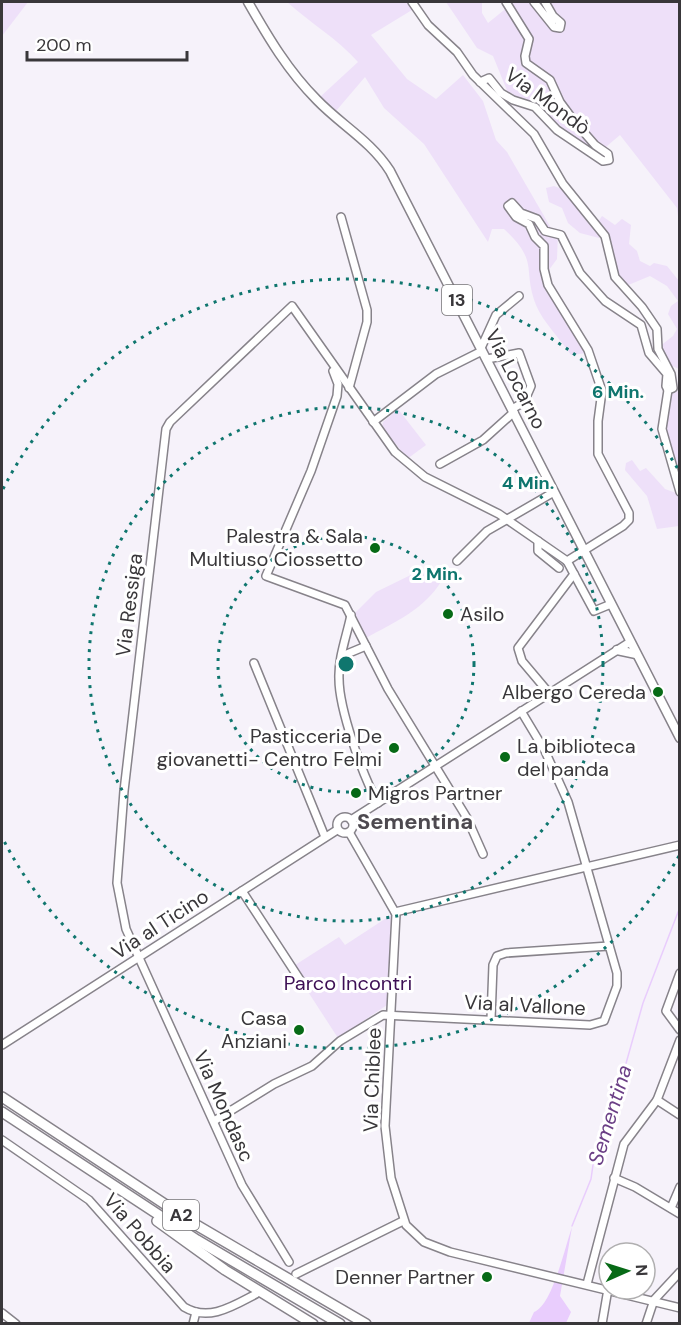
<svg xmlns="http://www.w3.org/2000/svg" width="681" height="1325" font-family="'DM Sans',sans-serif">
<rect width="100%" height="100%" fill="#f6f2fa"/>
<g fill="#eee0f9">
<path d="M2 2H28L2 36Z"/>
<path d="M287 2H408L412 10 371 35 407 79 436 99 463 75 483 101 496 140 507 152 551 228 558 233 557 259 543 278 587 353 571 355C561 340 543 322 536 305 522 269 540 262 504 229H492L488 242 424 144 384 108 365 77 336 111 320 97 358 62C337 38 310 23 287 2Z"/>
<path d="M446 2H482V13L488 23 514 2H679V224L677 208 620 135 600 152 605 159 516 99 512 93H508L493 56 477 48Z"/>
<path d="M554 186 564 190 599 233V238L580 233 568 223 562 208 549 202 546 188Z"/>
<path d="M602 216 615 225 622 219 631 225 629 244 637 251 640 261 650 266 654 263 667 266 679 281V369L670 365 659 347 673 336 677 329 668 314 671 306 678 301 667 286 650 276 626 286 617 276 610 240 598 222Z"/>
<path d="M679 390V476C664 442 664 433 669 396Z"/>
<path d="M398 409 426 445 407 459 396 444 393 445 382 427 383 422Z"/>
<path d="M632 460 640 471 646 468 665 489 676 493 679 491V526L657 529 647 496 625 470 626 463Z"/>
<path d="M421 570 431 571 442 580C425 609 395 622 366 638L355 613 376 592Z"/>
<path d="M391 915 387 1005 338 1038 292 967 339 937 345 945Z"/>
</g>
<path fill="#e9cdfd" d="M572 1227 560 1296 571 1312 566 1323H529L534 1312C552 1306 565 1247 572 1227Z"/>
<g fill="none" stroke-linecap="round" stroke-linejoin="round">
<path stroke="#e9cdfd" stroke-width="1.5" d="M572 1226 591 1179 596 1144 616 1099 643 1003 680 907"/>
<g stroke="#87838a" stroke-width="10">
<g id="minor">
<path d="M412 2 428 25 457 52 473 75 534 134 563 184 605 236 615 277 642 307 657 329 658 349 671 374 673 388 668 390 662 429 680 492"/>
<path d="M534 2 554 27 560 28 561 23 553 16 545 2"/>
<path d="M480 82 489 78 501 93 513 100 535 107 557 130 603 161 609 160 608 154 595 145 574 121 560 102 550 80 526 63 525 56 529 39 506 2"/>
<path d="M341 217 367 310V322L349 388"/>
<path d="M481 348 496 315 519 296"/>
<path d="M487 359 519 353 531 386 524 402 512 409"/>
<path d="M333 371 338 384 337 396 311 471 266 576 345 605 388 689 467 818 483 854"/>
<path d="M373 422 436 374 482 351"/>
<path d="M440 464 483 440 514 412"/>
<path d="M538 541V551L559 568"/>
<path d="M457 561 487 531 554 492"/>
<path d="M567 561 594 611 611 604"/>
<path d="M351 615C347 635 338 658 339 679 339 709 363 777 378 803"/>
<path d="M342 656 366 646"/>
<path d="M254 663 325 837"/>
<path d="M549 693 522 661 518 648 574 574"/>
<circle cx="345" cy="825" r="8"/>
<path d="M351 820 630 642"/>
<path d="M349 832 396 914 385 1126 391 1178 406 1225 424 1242 450 1252 680 1308"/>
<path d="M242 891 304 986"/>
<path d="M395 912 680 845"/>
<path d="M680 973 666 1011 680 1030"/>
<path d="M491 1019 493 965 497 956 506 953 609 946"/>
<path d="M2 1045 337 830"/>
<path d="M657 1100 680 1115"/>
<path d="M214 1121 274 1084 312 1066 340 1041 383 1015 590 1025 604 1021 617 986V973L568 802 545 751 521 711"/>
<path d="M2 1140 89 1200 184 1307C209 1322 233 1306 256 1294"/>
<path d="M614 1178 635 1187 680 1214"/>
<path d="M671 1208 680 1187"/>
<path d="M289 1262 242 1185 126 929 117 883 124 791 166 429 170 422 292 306 395 452 425 477 499 514 567 561 623 526 629 520V513L598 454V421L602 391 588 350 548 285 544 269V246L535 237 529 224 516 217 508 206 512 203 521 213 537 219 545 231 561 235 580 273 605 301 641 325 649 353 667 374 666 386 668 390"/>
<path d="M296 1274 403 1221"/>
<path d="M587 1284 624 1144 657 1100 680 1040"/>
<path d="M2 1313 16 1324"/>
<path d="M193 1324 196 1312"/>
<path d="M602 1324 608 1289"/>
<path d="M646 1324 654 1300 680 1272"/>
</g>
</g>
<g stroke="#87838a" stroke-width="11">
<g id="major">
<path d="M248 2C268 37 288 71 317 100 341 125 371 141 390 171L680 738"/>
<path d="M617 650 636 654"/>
</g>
</g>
<g stroke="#87838a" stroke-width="12">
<g id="highway">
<path d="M2 1097 198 1226 366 1324"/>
<path d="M2 1112 197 1240 340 1324"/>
<path d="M157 1221 225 1270 313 1324"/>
</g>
</g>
<use href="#minor" stroke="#fff" stroke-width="7"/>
<use href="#major" stroke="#fff" stroke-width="8"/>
<use href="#highway" stroke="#fff" stroke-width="9"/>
</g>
<g fill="none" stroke="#0f766e" stroke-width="3" stroke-dasharray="3 6">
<circle cx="346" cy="664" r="128"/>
<circle cx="346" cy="664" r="257"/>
<path d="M679 856A385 385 0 0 1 3 839M3 489A385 385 0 0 1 679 471"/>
</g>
<g fill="#076a16" stroke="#fff" stroke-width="2">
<circle cx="375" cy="548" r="6"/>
<circle cx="448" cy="614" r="6"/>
<circle cx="658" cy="692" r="6"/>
<circle cx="394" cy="748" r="6"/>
<circle cx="505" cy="757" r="6"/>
<circle cx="356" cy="793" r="6"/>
<circle cx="299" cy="1030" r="6"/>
<circle cx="487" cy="1277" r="6"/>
</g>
<g text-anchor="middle" stroke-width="6" stroke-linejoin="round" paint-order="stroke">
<g fill="#fff" stroke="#747375" stroke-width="1.5">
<rect x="442" y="285" width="30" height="30" rx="4.5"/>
<rect x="163" y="1200" width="36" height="30" rx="4.5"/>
</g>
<g font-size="18" font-weight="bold" fill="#39373a">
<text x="457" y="306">13</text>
<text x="181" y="1221">A2</text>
</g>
<g font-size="20" fill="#39373a" stroke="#fff">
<text transform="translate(548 101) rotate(36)" y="7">Via Mondò</text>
<text transform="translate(516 379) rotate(63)" y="7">Via Locarno</text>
<text transform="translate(129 605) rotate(-83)" y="7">Via Ressiga</text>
<text transform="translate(160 924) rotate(-33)" y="7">Via al Ticino</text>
<text transform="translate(525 1005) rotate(3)" y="7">Via al Vallone</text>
<text transform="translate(372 1080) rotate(-88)" y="7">Via Chiblee</text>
<text transform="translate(224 1106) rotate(66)" y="7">Via Mondasc</text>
<text transform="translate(140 1233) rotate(49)" y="7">Via Pobbia</text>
</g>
<g font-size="20" fill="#39373a" stroke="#fff" text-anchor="end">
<text x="363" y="543">Palestra &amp; Sala<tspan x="363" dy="23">Multiuso Ciossetto</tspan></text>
<text x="460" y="621" text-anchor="start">Asilo</text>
<text x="646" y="699">Albergo Cereda</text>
<text x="382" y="743">Pasticceria De<tspan x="382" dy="23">giovanetti- Centro Felmi</tspan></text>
<text x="517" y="753" text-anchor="start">La biblioteca<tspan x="517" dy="23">del panda</tspan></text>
<text x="368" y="800" text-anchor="start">Migros Partner</text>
<text x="287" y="1025">Casa<tspan x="287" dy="23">Anziani</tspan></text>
<text x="475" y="1284">Denner Partner</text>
</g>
<g font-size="20" fill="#3d0f54" stroke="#fff">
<text x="348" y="990">Parco Incontri</text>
</g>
<g font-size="21" font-style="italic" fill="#6b3f86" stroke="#fff">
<text transform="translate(610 1115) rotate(-73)" y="7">Sementina</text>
</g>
<g font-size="22" font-weight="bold" fill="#4d494f" stroke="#fff">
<text x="415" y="829">Sementina</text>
</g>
</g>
<circle cx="346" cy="664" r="9" fill="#0f766e" stroke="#fff" stroke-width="3"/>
<g font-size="18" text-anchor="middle" font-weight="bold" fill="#0f766e" stroke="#fff" stroke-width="6" stroke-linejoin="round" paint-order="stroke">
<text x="618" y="398">6 Min.</text>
<text x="528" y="489">4 Min.</text>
<text x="437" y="580">2 Min.</text>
</g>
<rect width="681" height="1325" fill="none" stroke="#39373a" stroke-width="6"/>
<g transform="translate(627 1271) rotate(87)"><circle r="28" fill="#ffffff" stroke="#b0afb0" stroke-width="1.5"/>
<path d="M0-4.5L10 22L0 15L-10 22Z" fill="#076a16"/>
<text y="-9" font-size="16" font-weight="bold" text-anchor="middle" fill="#39373a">N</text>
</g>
<path d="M27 51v9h160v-9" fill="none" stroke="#39373a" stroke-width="3"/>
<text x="36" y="51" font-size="18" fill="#39373a" stroke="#ffffff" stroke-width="4.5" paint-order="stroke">200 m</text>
</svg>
